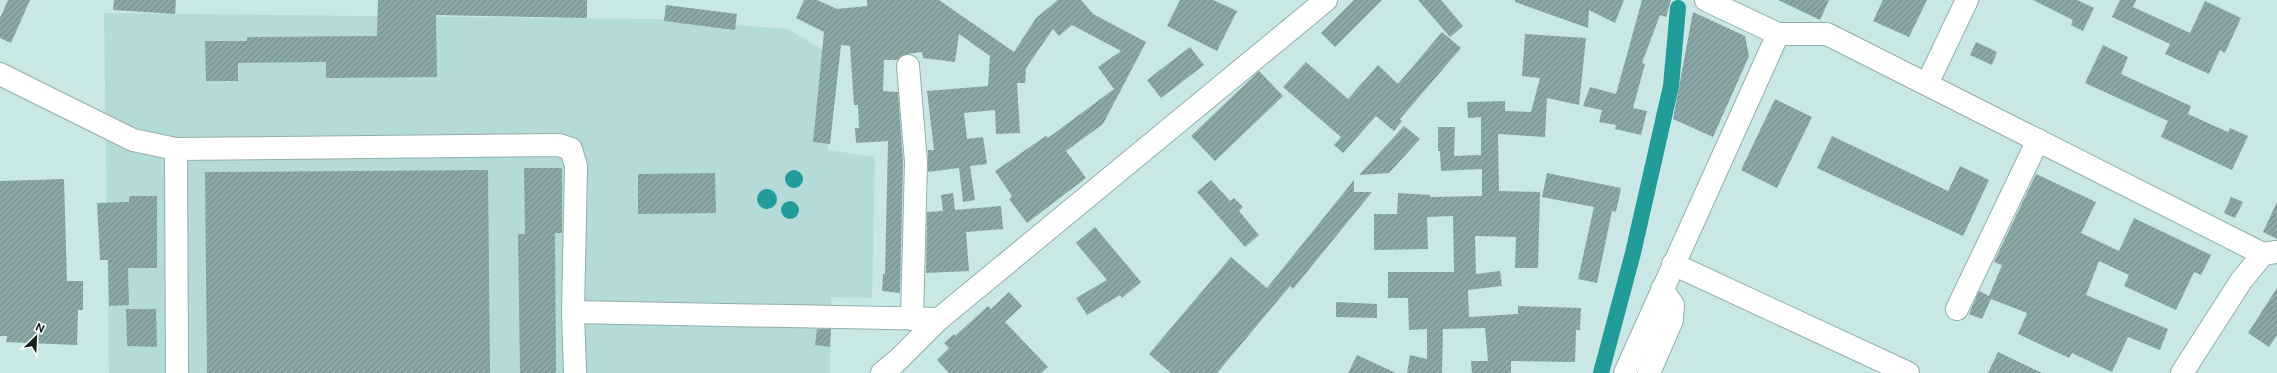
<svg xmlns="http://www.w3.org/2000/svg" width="2277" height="373" font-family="'Public Sans',sans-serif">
<defs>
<pattern id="building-hatch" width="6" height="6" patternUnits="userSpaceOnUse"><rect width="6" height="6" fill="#8ba8a6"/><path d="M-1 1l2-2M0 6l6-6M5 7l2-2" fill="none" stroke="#708887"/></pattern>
</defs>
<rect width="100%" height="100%" fill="#c9e7e5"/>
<path fill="#b4dbd8" d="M104 13 657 19 788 29 819 48 835 52 828 150 875 157 872 298 831 297 830 373H109Z"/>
<g fill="#229c99">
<circle cx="794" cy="179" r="9"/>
<circle cx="767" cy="199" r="10"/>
<circle cx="790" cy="210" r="9"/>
</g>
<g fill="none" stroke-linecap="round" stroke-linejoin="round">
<path stroke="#229c99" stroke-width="16" d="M1601 373 1633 253 1671 86 1678 8"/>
</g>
<g fill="url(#building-hatch)">
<path d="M8 0H30L11 43 0 38V18Z"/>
<path d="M114 0H176L175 14 113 10Z"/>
<path d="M378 0H587V18L436 15 437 77 326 78V62L238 63V81H206L205 41H247V37L377 36Z"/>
<path d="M804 0H817L837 9 867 6V0H939L1014 52 1036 18 1058 0H1081L1093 14 1146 42 1103 124 1066 151 1086 178 1027 223 1009 199 1012 196 995 171 1046 136 1048 138 1114 89 1098 67 1121 51 1072 25 1059 36 1053 29 1026 68 1025 83H1017L1020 133 996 134 995 110 964 113 967 139 983 137 987 164 970 166 975 200 963 202 959 168 928 172V150H934L927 91 988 86 990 56 959 34 955 62 923 58 922 52 907 54 897 60H884L883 91 898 92 903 162 900 293 882 291 883 274H885L888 141 856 143 855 128H859L858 105H854L850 46 841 45 830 144 813 142 824 32 796 18Z"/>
<path d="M1180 0H1213L1237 11 1217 51 1167 26Z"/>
<path d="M1354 0H1382L1335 47 1321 33Z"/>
<path d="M1418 0H1441L1463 26 1450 37Z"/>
<path d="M1515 0H1624L1615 23 1589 10 1588 28 1515 2Z"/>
<path d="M1642 0H1671L1666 17 1660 15 1642 63 1645 64 1633 108 1647 111 1641 135 1615 129 1616 125 1599 122 1602 110 1583 106 1590 87 1616 94Z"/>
<path d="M1778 0H1829L1820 20Z"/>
<path d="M1883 0H1927L1909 37 1873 21Z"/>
<path d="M2033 0H2077L2094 8 2083 31 2071 25 2073 20Z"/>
<path d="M2120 0H2136L2133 7 2190 33 2205 1 2241 18 2225 53 2220 50 2209 74 2165 54 2170 44 2112 17Z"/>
<path d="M666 5 737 14 735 30 664 21Z"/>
<path d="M1693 12 1745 36 1749 56 1713 137 1673 119Z"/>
<path d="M1442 32 1461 48 1400 119 1402 121 1394 131 1376 116 1343 153 1334 145 1341 137 1283 87 1306 62 1348 99 1378 65 1398 84Z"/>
<path d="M1525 34 1586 38 1579 105 1547 98 1545 137 1498 134 1499 191 1540 192 1538 268H1515L1516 237 1475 236 1476 274 1500 271 1502 286 1468 290 1469 317 1518 314V306L1581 308 1580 330H1576L1575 362 1511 361V373H1472L1471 361H1488L1485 328 1443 329 1442 373H1407L1410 355 1427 359V329L1409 330 1408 298H1388V272H1454L1453 216 1427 217 1428 249 1374 250V214H1397L1398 193 1430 195V197L1482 196V169L1441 171 1440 151H1438V127H1455L1454 156 1481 155V117L1468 118 1467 102 1505 101V111L1531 112 1540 78 1522 76Z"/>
<path d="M1976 42 1997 52 1992 65 1970 55Z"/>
<path d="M2103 45 2128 57 2121 74 2191 106 2188 114 2228 132 2230 128 2248 136 2232 170 2161 137 2168 121 2085 83Z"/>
<path d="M1190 47 1204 65 1161 98 1147 80Z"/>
<path d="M1259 71 1283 96 1215 161 1191 136Z"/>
<path d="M1775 99 1812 117 1777 188 1741 170Z"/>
<path d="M1404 126 1420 139 1389 173 1359 175Z"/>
<path d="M1832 136 1948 191 1960 166 1989 180 1963 236 1817 168Z"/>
<path d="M524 168H562V233H555L556 373H520L518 234H525Z"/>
<path d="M488 170 490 373H207L205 172Z"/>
<path d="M715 173 716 213 638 214V174Z"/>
<path d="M1547 173 1621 188 1616 212 1612 211 1597 283 1578 279 1594 207 1542 197Z"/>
<path d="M2036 174 2096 202 2081 233 2119 251 2134 218 2211 255 2201 275 2194 272 2176 310 2124 286 2129 275 2099 261 2086 295 2168 329 2160 350 2128 337 2112 372 2072 353 2069 358 2018 334 2027 313 1991 299 1982 319 1969 314 1979 291 1989 296 2002 265 1994 262Z"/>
<path d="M64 179 67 281H83V310H78L77 345 6 342 7 336H0V181Z"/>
<path d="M1211 180 1230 201 1234 198 1243 207 1239 211 1259 235 1245 247 1197 192Z"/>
<path d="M1354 180V192H1372L1293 289 1290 286 1217 373H1171L1149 354 1231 257 1267 288Z"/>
<path d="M953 193 955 210 1001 206 1003 229 966 232 969 271 926 273 927 212 943 211 941 195Z"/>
<path d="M129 196H157V268H128L129 305 109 306 108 260H100L97 203 129 202Z"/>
<path d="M2231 197 2243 202 2235 218 2224 213Z"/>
<path d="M2277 202V239L2263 232Z"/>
<path d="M1095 227 1141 282 1122 298 1120 295 1087 315 1076 298 1107 280 1076 243Z"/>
<path d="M2277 288V335L2269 347 2248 333Z"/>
<path d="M1009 292 1022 306 1005 322 1048 367 1041 373H949L937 360 949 348 944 343 954 334 955 336 988 306 991 309Z"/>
<path d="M1336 302 1377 304V318L1336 317Z"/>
<path d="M126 309H156L157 347 127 346Z"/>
<path d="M817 329H831L830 347 815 345Z"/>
<path d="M1998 352 2042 373H1988Z"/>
<path d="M1357 355 1396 373H1348Z"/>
</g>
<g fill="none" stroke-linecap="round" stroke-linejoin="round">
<g stroke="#92afad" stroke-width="24">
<g id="minor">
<path d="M1706 0 1778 34H1827L2263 254"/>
<path d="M908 66 916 162 912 319"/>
<path d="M0 74 133 140 176 149 559 145 571 149 576 166 573 312 575 373"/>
<path d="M1927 84 1967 0"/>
<path d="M176 149 177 373"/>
<path d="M1673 264 1908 373"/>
<path d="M1957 309 2038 140"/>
<path d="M573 312 939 319"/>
<path d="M882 373 899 359 939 319 1326 0"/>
<path d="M1625 373 1778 34"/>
<path d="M1649 373 1672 320 1673 305 1662 289"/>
<path d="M2182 373 2241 281 2263 254 2277 252"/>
</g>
</g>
<use href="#minor" stroke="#fff" stroke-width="22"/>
</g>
<g transform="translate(36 337) rotate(24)" stroke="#ffffff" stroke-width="3" paint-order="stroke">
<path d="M0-3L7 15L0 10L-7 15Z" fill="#131e1d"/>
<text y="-6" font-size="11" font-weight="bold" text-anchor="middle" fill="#131e1d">N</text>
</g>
</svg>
